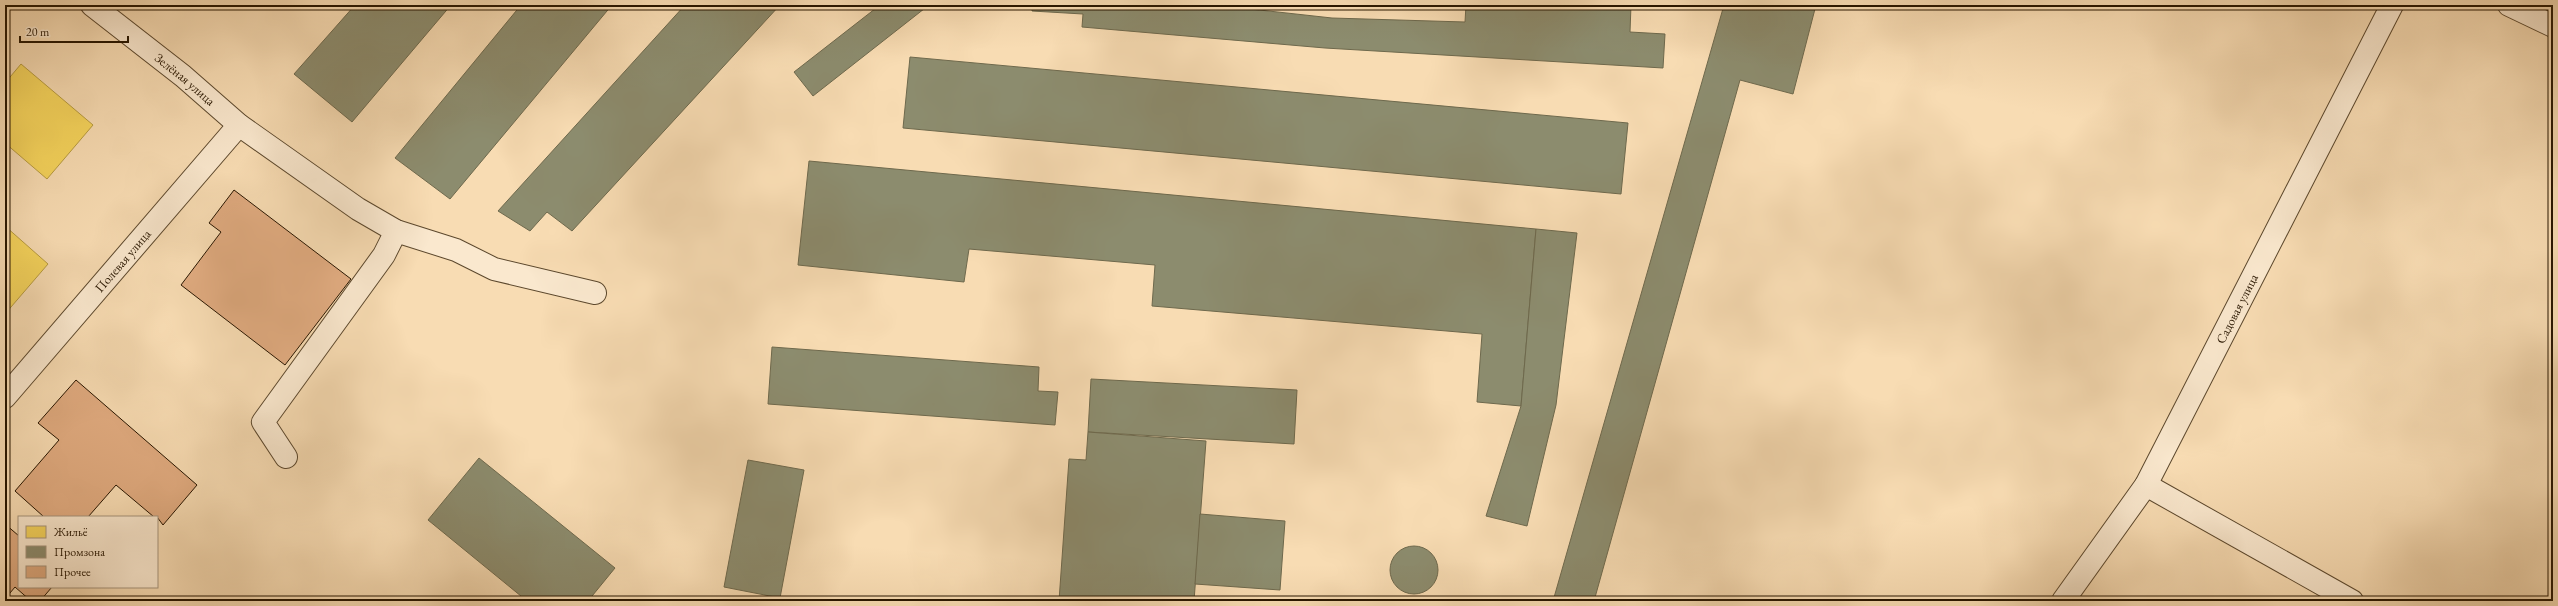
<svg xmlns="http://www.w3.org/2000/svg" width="2558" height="606" font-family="'EB Garamond',serif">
<rect width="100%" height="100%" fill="#f8dcb3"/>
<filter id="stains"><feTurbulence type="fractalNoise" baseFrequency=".005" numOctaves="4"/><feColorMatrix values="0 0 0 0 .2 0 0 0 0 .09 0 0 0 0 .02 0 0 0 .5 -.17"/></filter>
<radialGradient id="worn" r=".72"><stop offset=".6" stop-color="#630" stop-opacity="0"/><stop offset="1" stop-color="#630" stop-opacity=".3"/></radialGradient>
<g fill="#f6d55c" stroke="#b89c40">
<path d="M21 64 93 125 47 179 5 143V83Z"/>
<path d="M5 226 48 264 5 314Z"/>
</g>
<g fill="#8c8c6e" stroke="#6e694d">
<path d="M355 5H451L352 122 294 74Z"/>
<path d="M521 5H612L450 199 395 158Z"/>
<path d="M685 5H780L572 231 547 212 530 231 498 211Z"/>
<path d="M880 5H929L813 96 794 72Z"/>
<path d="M1032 5H1214L1332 18 1465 22 1466 5H1631L1630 32 1665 34 1663 68 1325 48 1082 27 1083 14 1032 11Z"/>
<path d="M1724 5H1816L1793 94 1740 80 1594 601H1553Z"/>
<path d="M910 57 1628 123 1621 194 903 128Z"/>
<path d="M809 161 1536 229 1521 406 1477 402 1482 334 1152 306 1155 265 969 249 964 282 798 265Z"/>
<path d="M1536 229 1577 233 1556 405 1527 526 1486 516 1521 406Z"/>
<path d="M772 347 1039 367 1038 391 1058 392 1055 425 768 404Z"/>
<path d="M1091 379 1297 390 1294 444 1088 432Z"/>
<path d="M1088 432 1206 441 1194 601H1059L1069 459 1086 460Z"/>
<path d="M479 458 615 568 588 601H527L428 520Z"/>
<path d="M748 460 804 470 780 598 724 587Z"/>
<path d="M1200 514 1285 521 1280 590 1195 584Z"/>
<circle cx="1414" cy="570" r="24"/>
</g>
<g fill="#e0ab80" stroke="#281600">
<path d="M234 190 351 279 285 365 181 285 221 232 209 223Z"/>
<path d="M76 380 197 485 163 525 157 517H154L116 485 88 517H44L15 491 59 440 38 423Z"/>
<path d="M5 524 19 536V587H52L40 601H31L15 587 5 599Z"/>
</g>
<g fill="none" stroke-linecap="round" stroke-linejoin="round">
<g stroke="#5c482d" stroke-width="24">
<g id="minor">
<path id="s1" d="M92 5 183 76 239 125 358 209 396 231 456 250 494 269 595 293"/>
<path d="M2509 5 2553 26"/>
<path id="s2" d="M5 397 239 125"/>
<path d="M286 457 263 422 384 255 396 231"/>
<path d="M2146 485 2352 601"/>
<path id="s3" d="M2063 601 2146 485 2392 5"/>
</g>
</g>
<use href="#minor" stroke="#fae8ce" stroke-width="22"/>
</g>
<g text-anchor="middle" stroke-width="4" stroke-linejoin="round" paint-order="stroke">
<g font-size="13" fill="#281600" stroke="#fae8ce">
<text dy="5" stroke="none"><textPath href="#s1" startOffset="119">Зелёная улица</textPath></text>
<text dy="5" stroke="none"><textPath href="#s2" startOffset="180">Полевая улица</textPath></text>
<text dy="5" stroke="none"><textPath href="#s3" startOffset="341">Садовая улица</textPath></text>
</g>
</g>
<rect width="2558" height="606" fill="none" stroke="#f8dcb3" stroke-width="20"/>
<rect x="6" y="6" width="2546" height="594" fill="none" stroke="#281600" stroke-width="2"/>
<rect x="10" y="10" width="2538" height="586" fill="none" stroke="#281600"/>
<rect x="18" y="516" width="140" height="72" fill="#fae8ce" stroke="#a6947c"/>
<rect x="26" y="526" width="20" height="12" fill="#f6d55c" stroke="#a6947c"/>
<text x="54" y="536" font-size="12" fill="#281600">Жильё</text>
<rect x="26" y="546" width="20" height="12" fill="#8c8c6e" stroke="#a6947c"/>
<text x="54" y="556" font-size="12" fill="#281600">Промзона</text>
<rect x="26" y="566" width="20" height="12" fill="#e0ab80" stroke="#a6947c"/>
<text x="54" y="576" font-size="12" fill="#281600">Прочее</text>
<path d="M20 36v6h108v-6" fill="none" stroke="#281600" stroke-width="2"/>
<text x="26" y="36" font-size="12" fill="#281600" stroke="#fae8ce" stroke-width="3" paint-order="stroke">20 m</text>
<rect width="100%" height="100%" filter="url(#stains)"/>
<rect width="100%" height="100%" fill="url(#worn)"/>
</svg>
